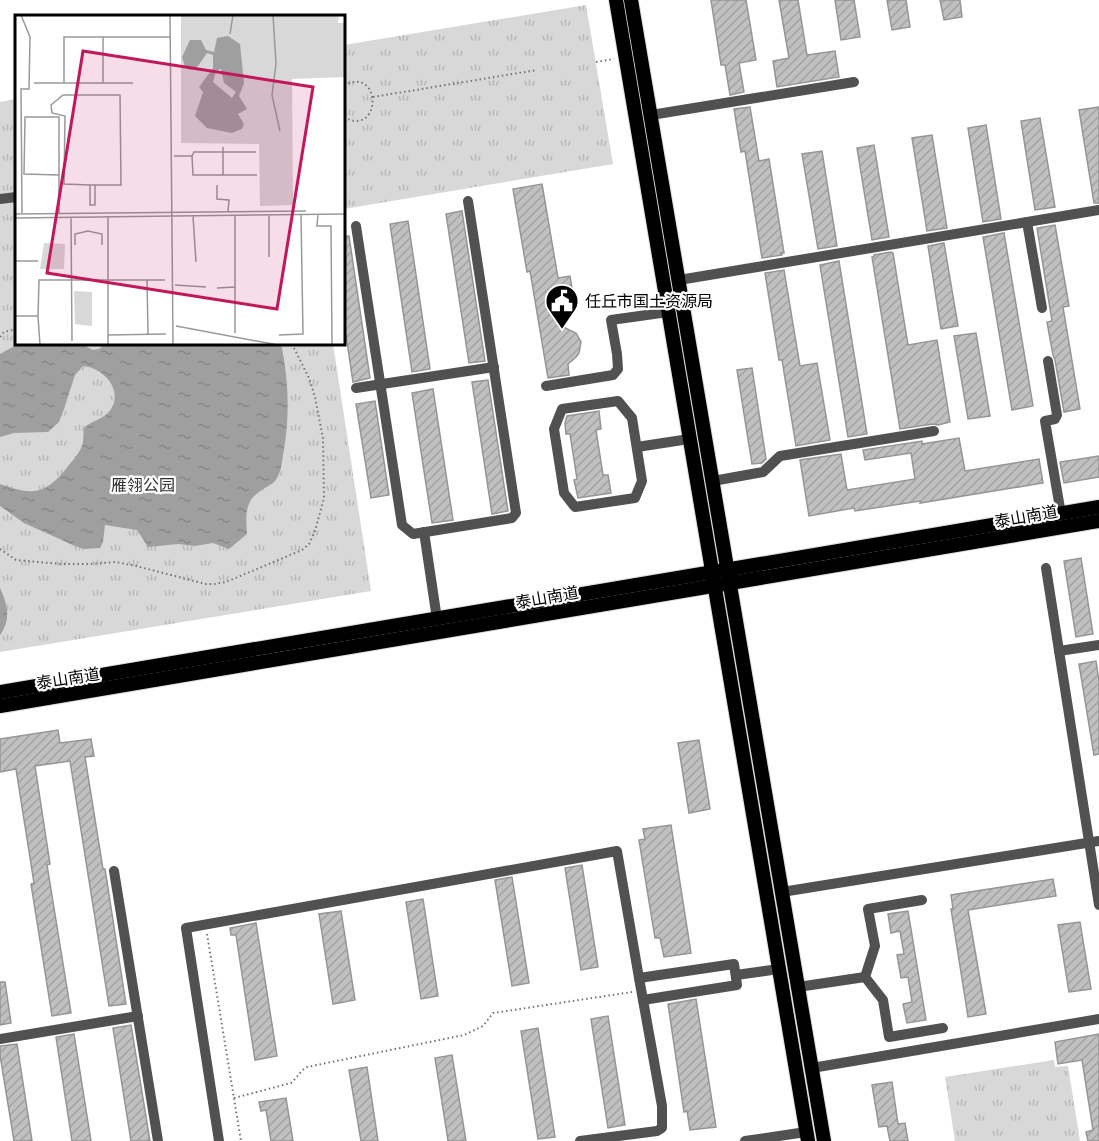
<svg xmlns="http://www.w3.org/2000/svg" width="1099" height="1141" font-family="'PT Sans Narrow','Noto Sans SC',sans-serif">
<defs>
<pattern id="grass-tufts" width="24" height="20" patternUnits="userSpaceOnUse" patternTransform="scale(1.5)"><rect width="24" height="20" fill="#d8d8d8"/><path d="M3 7l-1-3M5 7V3M7 7l1-3M15 17l-1-3M17 17v-4M19 17l1-3" fill="none" stroke="#b8b8b8"/></pattern>
<pattern id="water-ripples" width="26" height="14" patternUnits="userSpaceOnUse" patternTransform="scale(1.5)"><rect width="26" height="14" fill="#9f9f9f"/><path d="M2 4q2-2 4 0t4 0M15 11q2-2 4 0t4 0" fill="none" stroke="#878787"/></pattern>
<pattern id="building-hatch" width="6" height="6" patternUnits="userSpaceOnUse" patternTransform="scale(1.5)"><rect width="6" height="6" fill="#c0c0c0"/><path d="M-1 1l2-2M0 6l6-6M5 7l2-2" fill="none" stroke="#a3a3a3"/></pattern>
</defs>
<rect width="100%" height="100%" fill="#fff"/>
<g fill="url(#grass-tufts)">
<path d="M586 5 613 164 344 209V45Z"/>
<path d="M16 99V344H333L371 591 0 652V102Z"/>
<path d="M1054 1060 1055 1067 1068 1066 1080 1141H955L945 1077Z"/>
</g>
<g fill="url(#water-ripples)">
<path d="M18 344H81L93 350 99 349 105 344H281C289 380 290 418 283 455 282 462 281 472 277 478 273 485 265 487 259 492 244 502 246 519 247 534L229 549 213 543 195 546 178 544 148 547 137 530 105 525 103 542 100 548 84 549 75 546 24 523 0 506V484C31 495 44 496 66 469 71 462 79 454 82 446 84 441 83 433 84 428 91 421 101 420 108 413 126 393 105 368 83 366L75 375 64 409 59 422 48 432 14 433 0 437V354Z"/>
<path d="M0 588C8 605 11 620 0 635Z"/>
</g>
<g fill="url(#building-hatch)" stroke="#959595" stroke-width="1.5">
<path d="M711 0H746L756 60 739 63 744 92 730 95 725 65H721Z"/>
<path d="M779 0H798L807 55 835 51 839 77 777 87 773 61 789 58Z"/>
<path d="M835 0H854L860 37 841 40Z"/>
<path d="M887 0H906L910 27 892 30Z"/>
<path d="M940 0H960L962 17 944 20Z"/>
<path d="M750 107 759 161 769 159 784 253H781L782 255 762 258 745 151 741 152 734 109Z"/>
<path d="M1099 107V203H1094L1079 110Z"/>
<path d="M1040 118 1055 207 1035 210 1021 121Z"/>
<path d="M986 125 1001 219 983 222 968 128Z"/>
<path d="M932 135 947 228 927 231 912 138Z"/>
<path d="M874 145 889 237 872 240 857 148Z"/>
<path d="M822 151 837 246 818 249 802 154Z"/>
<path d="M542 184 558 278 570 276 574 300 558 302 561 326 576 333 581 342 579 353 576 357 568 364 569 375 548 378 530 271 527 272 513 189Z"/>
<path d="M462 211 485 361 469 363 446 214Z"/>
<path d="M408 221 430 369 412 372 390 224Z"/>
<path d="M1055 225 1069 306 1063 307 1080 409 1064 412 1055 360 1053 355 1047 322 1052 321 1037 228Z"/>
<path d="M1004 233 1033 406 1012 410 983 237Z"/>
<path d="M344 236H349L370 378 353 382 344 322Z"/>
<path d="M944 243 958 326 941 329 928 246Z"/>
<path d="M891 252 893 253 908 345 937 340 950 422 938 425 933 424 900 429 872 257H874V255Z"/>
<path d="M839 261 867 434 848 437 820 265Z"/>
<path d="M784 270 800 366 817 363 830 440 796 446 782 360H779L765 273Z"/>
<path d="M976 333 990 416 968 419 954 336Z"/>
<path d="M752 368 766 459 762 463 752 464 737 370Z"/>
<path d="M488 380 508 511 492 514 472 382Z"/>
<path d="M433 389 453 520 432 523 412 393Z"/>
<path d="M375 401 389 495 371 498 356 404Z"/>
<path d="M599 411 601 429 596 430 603 475H608L611 493 578 498 574 480 577 479 570 434H566L565 423 567 416Z"/>
<path d="M959 438 965 471 1039 459 1043 483 920 503V501L855 511 854 508 809 516 800 460 841 454 847 490 915 479 911 453 865 460 863 450 922 441V444Z"/>
<path d="M1099 456V477L1064 483 1060 462Z"/>
<path d="M1081 558 1093 634 1076 637 1064 561Z"/>
<path d="M1096 661 1099 681V754L1094 755 1079 664Z"/>
<path d="M58 730 60 743 91 739 94 756 85 757 103 869H105L126 1004 109 1006 70 761 35 766 50 864 47 865 71 1013 52 1016 31 884 34 883 16 769 0 772V739Z"/>
<path d="M699 740 710 809 689 813 678 743Z"/>
<path d="M671 825 691 953 664 957 660 938H655L639 840 645 839 643 829Z"/>
<path d="M582 865 598 967 581 970 565 868Z"/>
<path d="M512 877 529 983 512 986 495 880Z"/>
<path d="M1053 879 1056 896 968 910 986 1014 968 1017 951 909H953L951 895Z"/>
<path d="M423 899 438 996 421 999 406 902Z"/>
<path d="M341 911 355 1000 333 1004 319 914Z"/>
<path d="M908 911 926 1020 907 1023 903 1004 912 1002 908 977 901 978 897 955 904 954 900 931 891 933 888 914Z"/>
<path d="M1080 922 1091 989 1069 992 1058 925Z"/>
<path d="M256 923 277 1056 255 1060 236 935H231L230 928Z"/>
<path d="M0 982H5L11 1023 0 1025Z"/>
<path d="M696 999 716 1127 690 1130 687 1111 684 1112 668 1004Z"/>
<path d="M608 1016 625 1125 608 1128 591 1019Z"/>
<path d="M131 1025 150 1141H131L113 1028Z"/>
<path d="M538 1028 555 1137 538 1139 521 1031Z"/>
<path d="M74 1034 91 1141H72L56 1037Z"/>
<path d="M1099 1034V1141H1088L1086 1132 1093 1130 1082 1060 1058 1064 1055 1042Z"/>
<path d="M17 1044 32 1141H14L0 1055V1046Z"/>
<path d="M452 1055 466 1141H448L447 1134 435 1058Z"/>
<path d="M367 1067 378 1141H361L349 1070Z"/>
<path d="M892 1082 898 1124 905 1123 908 1141H890L887 1126 879 1127 872 1085Z"/>
<path d="M286 1098 293 1141H271L266 1110 261 1111 259 1102Z"/>
</g>
<g fill="none" stroke-linecap="round" stroke-linejoin="round">
<g stroke="#dbdbdb" stroke-width="16">
<g id="major">
<path d="M616 0 808 1141"/>
<path d="M631 0 824 1141"/>
<path d="M0 692 1099 507"/>
<path d="M0 706 1099 521"/>
</g>
</g>
<g stroke="#737373" stroke-width="2" stroke-dasharray="1.5 3" stroke-linecap="butt">
<path d="M596 62 614 59"/>
<path d="M344 85C383 66 381 138 344 117"/>
<path d="M373 97 537 70"/>
<path d="M0 337 4 332 16 329"/>
<path d="M0 549 16 560 61 564H90L116 562 136 566 206 584H215L226 582 302 550 309 544 315 531 324 498 323 438 315 397 309 378 292 344"/>
<path d="M207 934 241 1141"/>
<path d="M234 1098 291 1083C297 1078 300 1071 307 1067L464 1035 483 1026 493 1013 632 992"/>
</g>
<g stroke="#515151" stroke-width="10">
<path d="M651 115 854 82"/>
<path d="M0 199 16 197"/>
<path d="M1027 222 1042 308"/>
<path d="M356 226 402 525 413 534 512 518 516 513 468 201"/>
<path d="M679 280 1099 210"/>
<path d="M1048 361 1057 415 1055 419 1045 421 1061 514"/>
<path d="M546 386 613 375 618 369 617 354 611 320 668 312"/>
<path d="M356 388 494 367"/>
<path d="M618 401 632 418 642 481 635 498 575 507 564 493 554 429 562 409Z"/>
<path d="M637 447 689 439"/>
<path d="M713 481 763 472 780 456 934 431"/>
<path d="M424 532 437 619"/>
<path d="M1046 568 1099 905"/>
<path d="M1059 651 1099 645"/>
<path d="M114 871 158 1141"/>
<path d="M782 892 1099 841"/>
<path d="M922 900 868 909 875 946 865 977 883 1000 889 1037 943 1028"/>
<path d="M734 964 737 985 643 1000 639 978Z"/>
<path d="M736 975 779 969"/>
<path d="M798 987 865 977"/>
<path d="M0 1039 138 1016"/>
<path d="M812 1068 1099 1019"/>
<path d="M219 1141 186 928 617 851 639 978"/>
<path d="M580 1141 657 1131 662 1128V1106L643 1000"/>
<path d="M745 1141 806 1132"/>
</g>
<use href="#major" stroke="#000" stroke-width="14"/>
</g>
<defs>
<g id="civic-pin" transform="scale(1.725)"><path d="M0 17L-7.5 6A9.5 9.5 0 1 1 7.5 6Z" fill="#000" stroke="#fff"/><path d="M-.6-6.5H3V-4.5H.6V-3L4-1V1h2V6H-6V1h2V-1L-.6-3ZM-1.2 2.5V6h2.4V2.5Z" fill="#fff"/></g>
</defs>
<g fill-rule="evenodd">
<use href="#civic-pin" x="562" y="301"/>
</g>
<g text-anchor="middle" stroke-width="4.5" stroke-linejoin="round" paint-order="stroke">
<g font-size="16" fill="#000" stroke="#fff" text-anchor="start">
<text x="585" y="307">任丘市国土资源局</text>
</g>
<g font-size="16" fill="#2f2f2f" stroke="#fff">
<text x="143" y="491">雁翎公园</text>
</g>
<g font-size="16" fill="#000" stroke="#fff">
<text transform="translate(1026 516) rotate(-10)" y="6">泰山南道</text>
<text transform="translate(547 597) rotate(-10)" y="6">泰山南道</text>
<text transform="translate(68 678) rotate(-9)" y="6">泰山南道</text>
</g>
</g>
<g transform="translate(15 15)">
<rect width="330" height="330" fill="#fff"/>
<path d="M166 0H324L323 8H330V62L277 64 278 190 245 191 244 129 166 128ZM29 228 50 229 49 254H25Z" fill="#d8d8d8"/>
<path d="M59 276 77 277V311L60 309Z" fill="#d8d8d8"/>
<path d="M213 21 225 29 229 68 224 81 232 94 223 99 229 109 227 114 217 118 192 113 180 101 188 77 184 72 198 53V40L192 38 183 51 175 55 170 52 167 42 175 25H186L191 35 199 37 202 23ZM206 54 209 68 221 77 217 83 198 67 201 56Z" fill="#9f9f9f" fill-rule="evenodd"/>
<path fill="none" stroke="#999" stroke-width="1.5" d="M6 0 15 22 14 74H6L7 198M155 0 158 330M258 0 261 49 257 80 265 116M215 19 218 0M88 22V68M19 68H118M49 68V22H155M159 141H177L179 137H241M177 141 178 160H242M208 160V132M75 170 49 169 50 101 37 98 36 90 48 80H105L106 170H80M75 170H80V190H75ZM202 170V184L214 185 213 197M44 198V102H10L9 159 44 160M0 199 291 196M303 199 302 211H316L317 330M220 200V318M254 200V242M178 201 181 247M56 202 57 326M93 202V330M0 203 330 199M60 230V219L73 216 87 219V230M0 246H23M132 265 133 319M160 270 191 272M202 273 220 272M0 301H23L24 265H150M23 301 25 330M161 311 263 330M93 320 151 319M264 320 288 319 286 200"/>
<path fill="#c2185b" fill-opacity="0.15" stroke="#c2185b" stroke-width="3" d="M68 36 298 72 262 294 32 258Z"/>
<rect width="330" height="330" fill="none" stroke="#000" stroke-width="3"/>
</g>
</svg>
